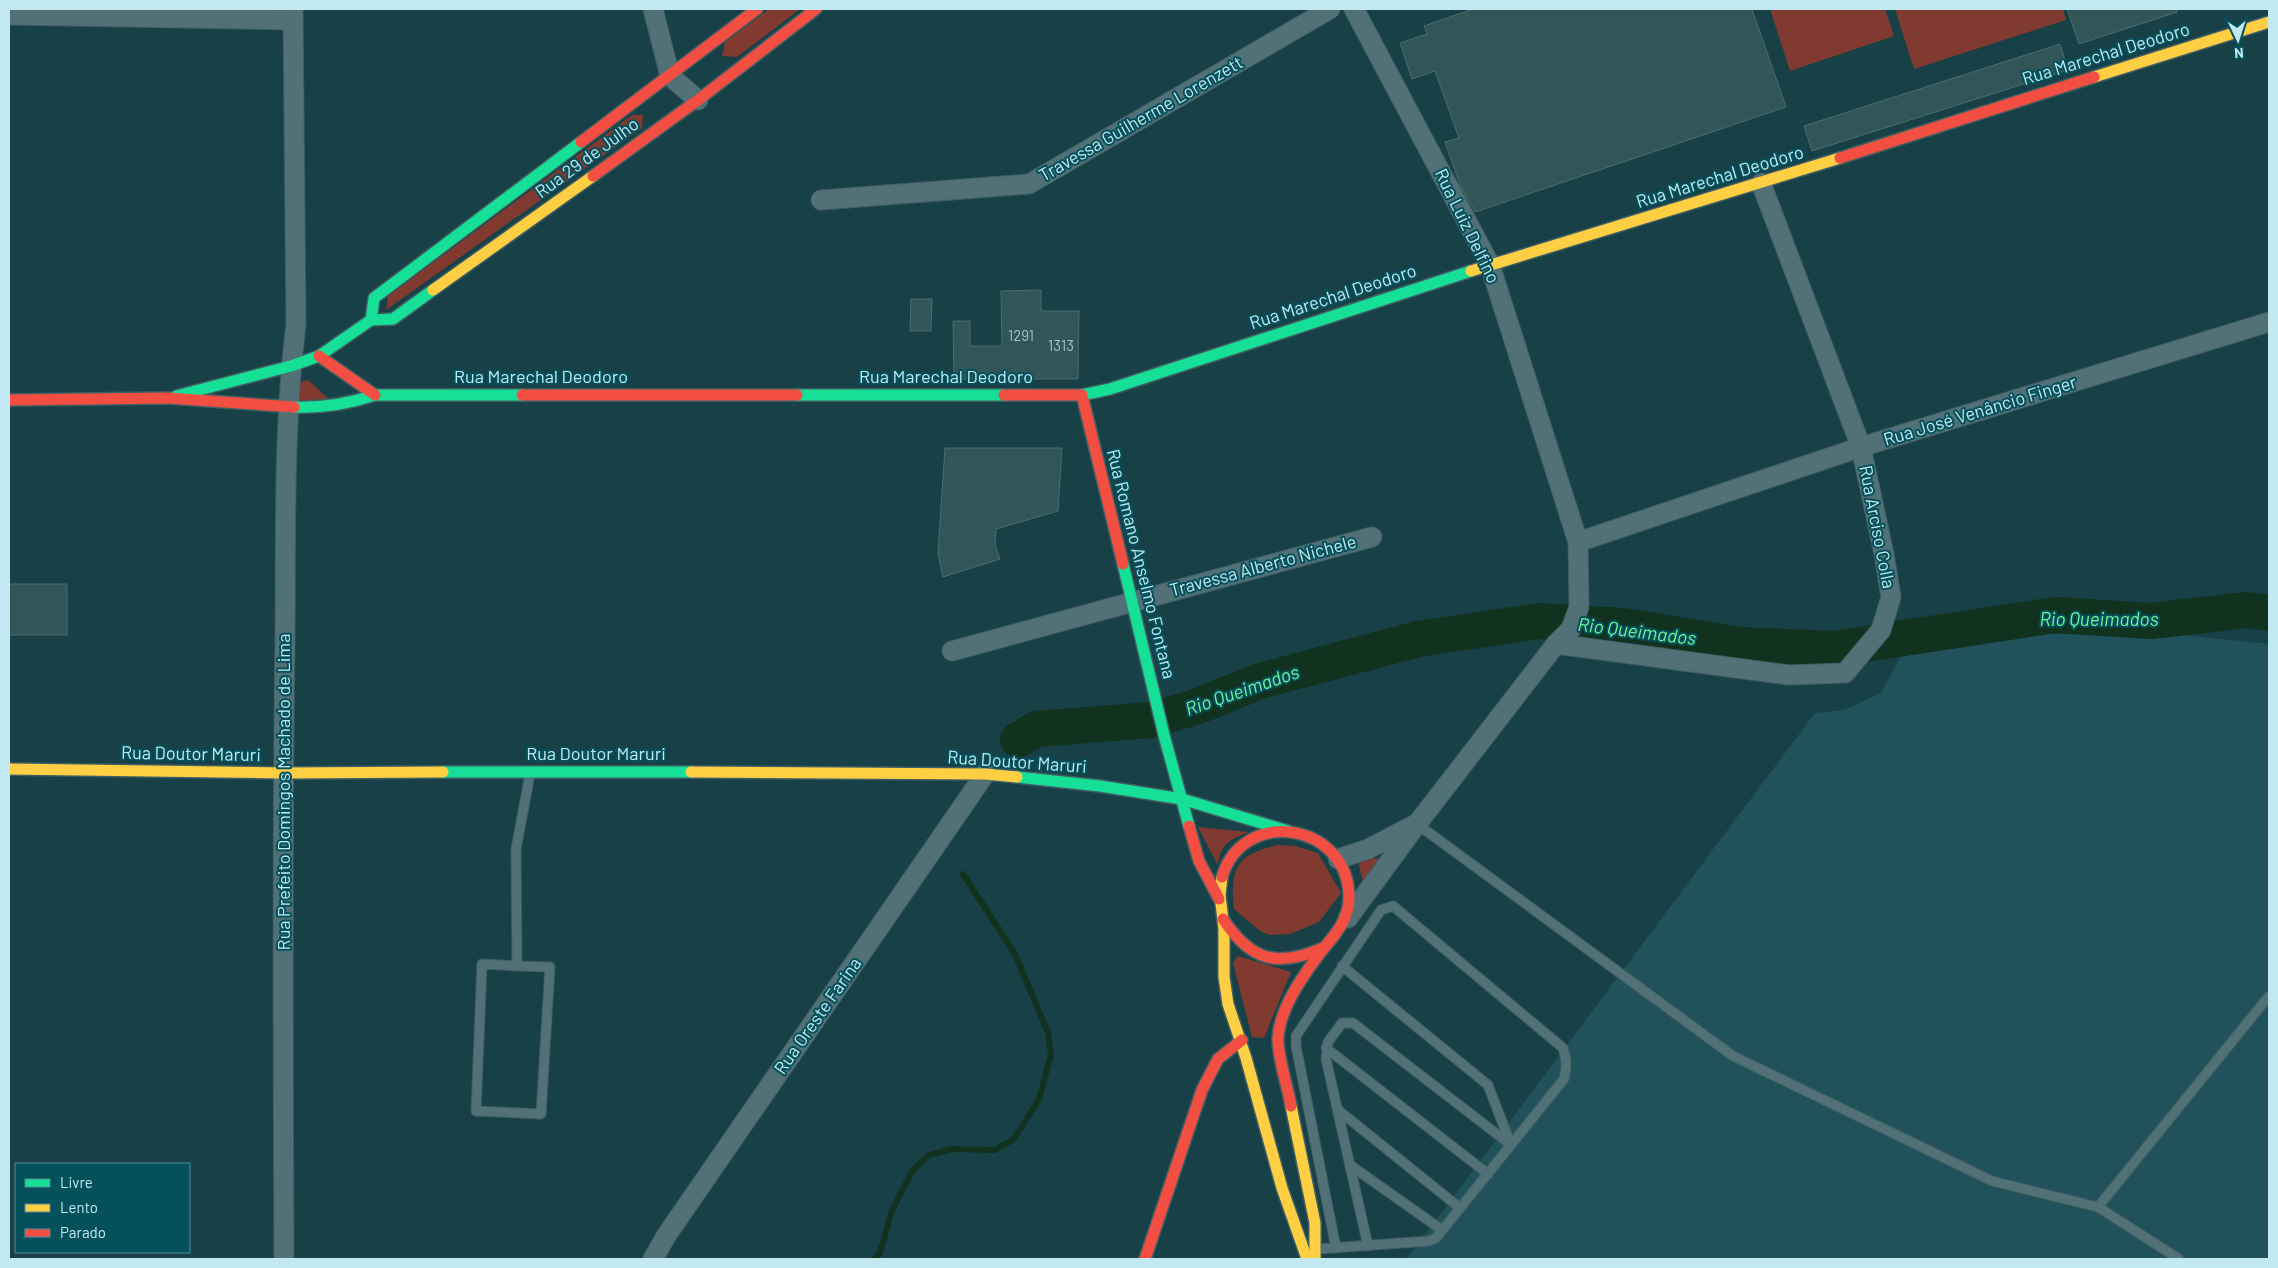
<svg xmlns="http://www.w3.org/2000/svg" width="2278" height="1268" font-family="Barlow,sans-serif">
<rect width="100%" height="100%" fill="#184147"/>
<path fill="#21525b" d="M2163 633 2269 644V1259H1407L1815 713 1844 710 1881 693 1903 652 2029 634Z"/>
<g fill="#813a30">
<path d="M769 9H800L737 57 722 56 725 42Z"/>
<path d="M1770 9H1885L1894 36 1790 71Z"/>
<path d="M1895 9H2063L2066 20 1914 69Z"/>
<path d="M632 115H643L642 128 386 310 388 296Z"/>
<path d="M308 380 335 405 299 410 293 387 300 382Z"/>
<path d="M1198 827 1249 832C1229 840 1221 843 1218 865Z"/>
<path d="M1278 845 1295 846 1318 853 1341 893 1319 922 1290 934 1269 935 1260 931 1234 909C1230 868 1236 854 1278 845Z"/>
<path d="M1363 855 1385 861 1364 886 1358 861Z"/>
<path d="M1238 956 1291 972 1264 1038 1252 1037 1233 963Z"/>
</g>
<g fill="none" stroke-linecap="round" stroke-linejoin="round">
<path stroke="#11321e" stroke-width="6" d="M874 1259 880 1253 892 1210 913 1170 929 1155 952 1149 995 1150 1014 1139 1039 1099 1051 1055 1048 1033 1015 954 963 874"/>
<path stroke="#11321e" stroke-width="36" d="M1018 740 1036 729 1150 720 1196 707 1260 681 1418 639 1539 621 1623 626 1742 645 1832 649 2055 615 2151 621 2246 610 2269 613"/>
</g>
<g fill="#325658" stroke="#4a6d6f">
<path d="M1473 9H1752L1786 107 1475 212 1460 185 1445 142 1459 138 1435 71 1412 79 1400 43 1427 34 1424 26Z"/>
<path d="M2067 9H2176L2177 12 2079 44Z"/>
<path d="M2060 44 2068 70 1812 151 1804 126Z"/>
<path d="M1041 290V311H1079L1078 379H954L953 321H970V346H1002L1001 291Z"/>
<path d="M911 299H932L931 331H910Z"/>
<path d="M945 448H1062L1058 511 996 529 995 545 1000 559 943 577 938 553Z"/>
<rect x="9" y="584" width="58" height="51"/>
</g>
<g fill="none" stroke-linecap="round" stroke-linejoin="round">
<g stroke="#3f5e63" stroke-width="11">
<g id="lane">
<path d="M1417 824 1733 1056 1992 1181 2098 1207 2179 1259"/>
<path d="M517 966 550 967 541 1114 476 1111 482 964 517 966 516 849 530 774"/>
<path d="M1342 966 1488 1085 1511 1145 1353 1023H1342L1328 1042 1326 1059 1368 1246"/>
<path d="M1326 1048 1488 1174"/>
<path d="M1338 1110 1460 1208"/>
<path d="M1350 1165 1442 1230"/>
<path d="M2098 1207 2269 996"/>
<path d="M1317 1249 1429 1241 1436 1238 1564 1079C1567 1067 1567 1060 1563 1048L1393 906 1381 910 1296 1036V1046L1336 1248"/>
</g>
</g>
<g stroke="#3f5e63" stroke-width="21">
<g id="street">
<path d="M653 9 670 76 698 100"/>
<path d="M9 15 293 20"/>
<path d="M821 200 1029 184 1330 9"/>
<path d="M1578 542 1861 447 2269 322"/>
<path d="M1556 644 1789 675 1845 673 1881 630 1891 597 1884 554 1861 447 1761 183"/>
<path d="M952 651 1372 537"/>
<path d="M1338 859 1368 849 1414 825"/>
<path d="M1348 918 1417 824 1556 644 1571 629 1579 607 1578 542 1490 265 1354 9"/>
<path d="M284 1259C283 1053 282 846 285 640 286 535 283 429 296 325L293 9"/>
<path d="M653 1259 666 1236 985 774"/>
</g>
</g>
<g stroke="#3f5e63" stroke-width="14">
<g id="fast">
<path d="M371 320 374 298 581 142"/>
<path d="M797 395H1004"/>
<path d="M1082 395 1110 389 1471 271"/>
<path d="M176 396 291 366 319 356 371 320 393 319 433 290"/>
<path d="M294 407C322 408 348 404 375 395H522"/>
<path d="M1123 564 1165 739 1189 826"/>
<path d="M443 772H691"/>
<path d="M1017 777 1100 786 1182 799 1288 831"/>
</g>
</g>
<g stroke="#3f5e63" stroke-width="14">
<g id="slow">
<path d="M2094 77 2269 22"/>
<path d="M1471 271 1840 158"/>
<path d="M433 290 593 176"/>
<path d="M9 769 283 773 443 772"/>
<path d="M691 772 985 774 1017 777"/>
<path d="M1222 877 1220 895 1224 929V977L1228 1004 1246 1058 1282 1188 1307 1259"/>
<path d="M1291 1106 1315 1223V1259"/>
</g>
</g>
<g stroke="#3f5e63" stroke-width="14">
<g id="jam">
<path d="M581 142 757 9"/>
<path d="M1840 158 2094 77"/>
<path d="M593 176 698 100 816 9"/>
<path d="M319 356 375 395"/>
<path d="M522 395H797"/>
<path d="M1004 395H1082L1123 564"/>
<path d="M9 400 168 398 294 407"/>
<path d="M1189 826 1199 861 1219 899"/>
<path d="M1222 877C1243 807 1346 822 1349 895 1350 922 1332 937 1317 957 1300 980 1280 1009 1278 1038 1277 1055 1288 1088 1291 1106"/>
<path d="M1223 919C1251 961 1277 968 1323 948"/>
<path d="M1145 1259 1202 1090 1218 1059 1242 1040"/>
</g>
</g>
<use href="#lane" stroke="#527177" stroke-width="9"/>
<use href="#street" stroke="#527177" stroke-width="19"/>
<use href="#fast" stroke="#16e098" stroke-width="11"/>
<use href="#slow" stroke="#ffcf43" stroke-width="11"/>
<use href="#jam" stroke="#f24e42" stroke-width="11"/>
</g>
<g text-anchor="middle" stroke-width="4" stroke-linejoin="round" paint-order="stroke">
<g font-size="15" fill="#9ec4cb">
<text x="1021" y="341">1291</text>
<text x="1061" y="351">1313</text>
</g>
<g font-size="18" fill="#c2e9f1" stroke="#04505b">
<text transform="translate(2106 54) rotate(-17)" y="6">Rua Marechal Deodoro</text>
<text transform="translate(1141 119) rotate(-30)" y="6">Travessa Guilherme Lorenzett</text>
<text transform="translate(587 158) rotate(-36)" y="6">Rua 29 de Julho</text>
<text transform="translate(1720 177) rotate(-17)" y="6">Rua Marechal Deodoro</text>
<text transform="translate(1467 226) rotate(64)" y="6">Rua Luiz Delfino</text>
<text transform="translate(1333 297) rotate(-18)" y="6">Rua Marechal Deodoro</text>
<text x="541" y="383">Rua Marechal Deodoro</text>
<text x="946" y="383">Rua Marechal Deodoro</text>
<text transform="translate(1980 411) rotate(-17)" y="6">Rua José Venâncio Finger</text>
<text transform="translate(1877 527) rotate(79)" y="6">Rua Arciso Colla</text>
<text transform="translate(1141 564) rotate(76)" y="6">Rua Romano Anselmo Fontana</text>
<text transform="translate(1263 566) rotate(-15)" y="6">Travessa Alberto Nichele</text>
<text transform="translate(191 754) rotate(1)" y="6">Rua Doutor Maruri</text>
<text x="596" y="760">Rua Doutor Maruri</text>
<text transform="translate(1017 762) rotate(4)" y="6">Rua Doutor Maruri</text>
<text transform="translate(284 792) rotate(-90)" y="6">Rua Prefeito Domingos Machado de Lima</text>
<text transform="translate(818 1016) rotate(-55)" y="6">Rua Oreste Farina</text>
</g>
<g font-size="19" font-style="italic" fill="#72f397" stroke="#04505b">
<text x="2099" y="626">Rio Queimados</text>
<text transform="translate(1637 631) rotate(7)" y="7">Rio Queimados</text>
<text transform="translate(1242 690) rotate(-19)" y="7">Rio Queimados</text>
</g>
</g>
<rect width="2278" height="1268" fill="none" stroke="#c2e9f1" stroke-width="20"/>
<rect x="15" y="1163" width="175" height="90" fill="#04505b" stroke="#508d97"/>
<rect x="25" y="1179" width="25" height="8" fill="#16e098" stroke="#508d97"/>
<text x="60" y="1188" font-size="15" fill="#c2e9f1">Livre</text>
<rect x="25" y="1204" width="25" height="8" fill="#ffcf43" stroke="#508d97"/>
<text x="60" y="1213" font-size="15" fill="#c2e9f1">Lento</text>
<rect x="25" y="1229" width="25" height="8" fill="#f24e42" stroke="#508d97"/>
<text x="60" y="1238" font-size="15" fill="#c2e9f1">Parado</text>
<g transform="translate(2238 40) rotate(176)" stroke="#04505b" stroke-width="4" paint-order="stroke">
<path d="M0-4L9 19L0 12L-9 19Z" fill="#c2e9f1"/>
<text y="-8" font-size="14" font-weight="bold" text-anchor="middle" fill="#c2e9f1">N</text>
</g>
</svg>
